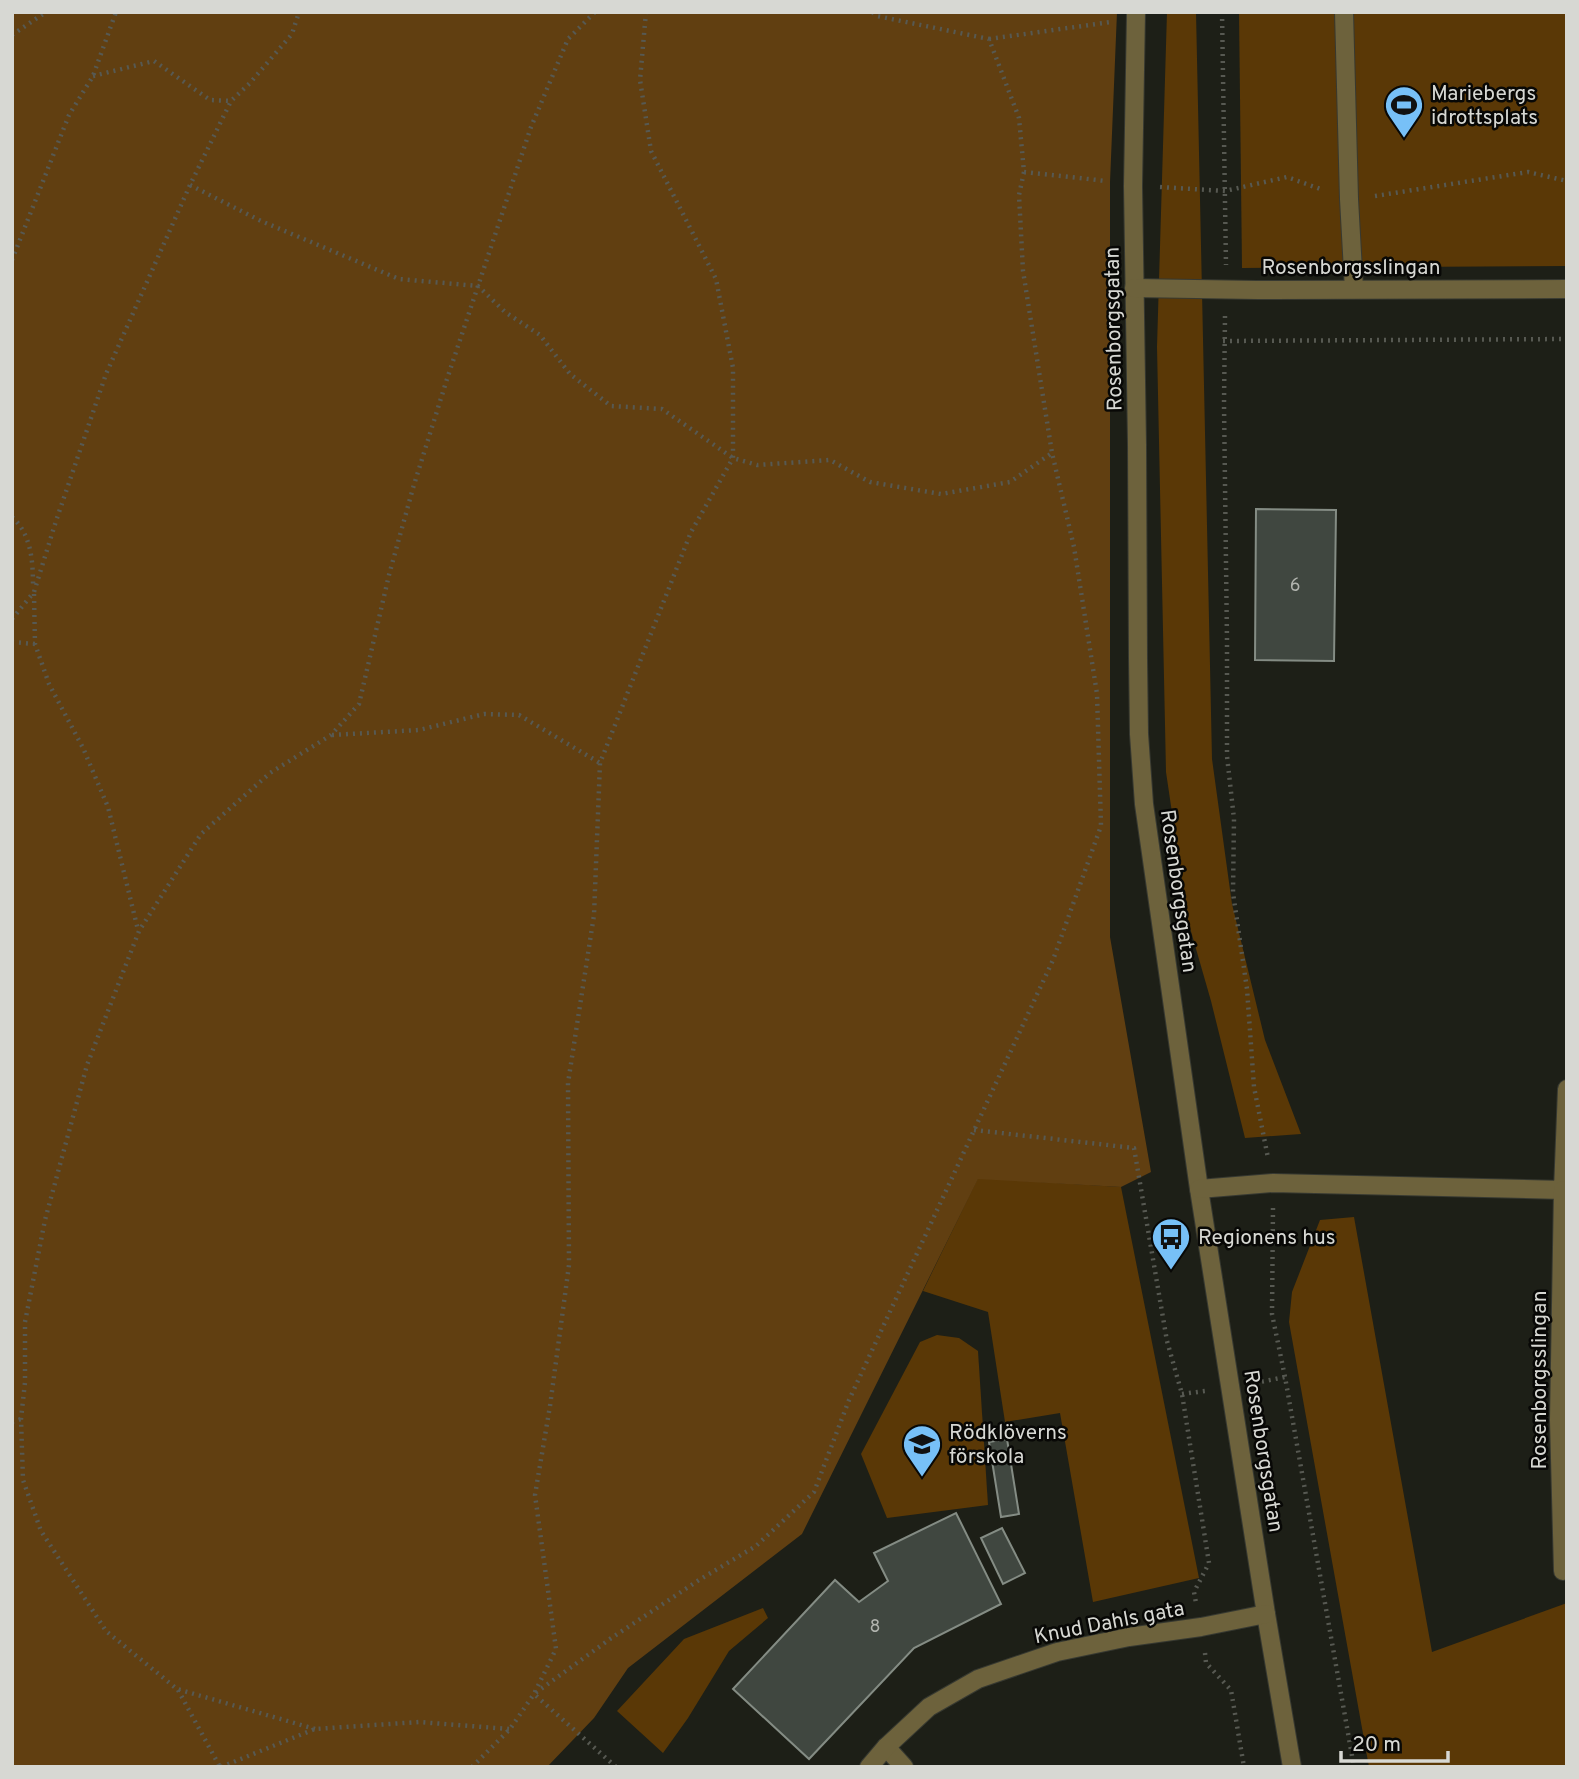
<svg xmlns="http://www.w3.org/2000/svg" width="1579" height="1779" font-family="Overpass,sans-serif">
<rect width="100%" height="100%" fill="#1d1f17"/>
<g fill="#5a3806">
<path d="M1167 12H1196L1212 759 1232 904 1265 1040 1301 1134 1245 1138 1211 1001 1188 921 1166 772 1157 347Z"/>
<path d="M1239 12H1567V266L1242 268Z"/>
<path d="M978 1178 1121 1187 1199 1578 1093 1602 1060 1413 1005 1422 988 1312 923 1291Z"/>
<path d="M1354 1217 1432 1652 1567 1603V1767H1369L1289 1322 1292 1292 1320 1220Z"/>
<path d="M937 1335 959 1338 978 1351 988 1505 887 1518 861 1454 920 1342Z"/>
<path d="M763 1608 768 1618 729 1651 688 1718 663 1753 617 1711 684 1639Z"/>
</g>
<path fill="#613f11" d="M12 12H1117L1110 182V937L1151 1172 1121 1187 978 1179 802 1534 628 1668 594 1718 547 1767H12Z"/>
<g fill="#404740" stroke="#848c84" stroke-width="2">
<path d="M1256 509 1336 510 1334 661 1255 660Z"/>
<path d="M1007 1439 1019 1514 1001 1517 989 1442Z"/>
<path d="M956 1513 1001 1604 914 1648 809 1759 733 1689 835 1580 859 1602 888 1581 874 1553Z"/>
<path d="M1002 1528 1025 1573 1003 1584 981 1538Z"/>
</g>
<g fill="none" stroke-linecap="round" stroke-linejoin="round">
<g stroke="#373931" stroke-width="20">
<g id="minor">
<path d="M1136 12 1133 186 1137 445 1138 659 1139 734 1144 804 1199 1189 1266 1614 1292 1767"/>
<path d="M1344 12 1349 199 1354 289"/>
<path d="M1134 288 1257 290 1567 289"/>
<path d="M1199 1189 1273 1183 1563 1190 1567 1089"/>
<path d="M1563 1571 1559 1420 1563 1190"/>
<path d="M886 1747 904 1767"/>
<path d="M869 1767 886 1747 929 1707 978 1679 1057 1652 1129 1637 1201 1627 1266 1614"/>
</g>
</g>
<g stroke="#575952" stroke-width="4.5" stroke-dasharray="2 5" stroke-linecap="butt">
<path d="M1222 12 1226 265"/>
<path d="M12 35 46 12"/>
<path d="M989 39 1111 22"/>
<path d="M93 76 154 61 210 100 231 101"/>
<path d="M1024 172 1106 181"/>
<path d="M190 185 261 221 399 279 478 286 505 312 540 335 570 374 611 406 662 409 733 458 757 465 830 460 870 482 941 494 1010 482 1052 453"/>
<path d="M1160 187 1225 191 1287 177 1323 190"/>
<path d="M1375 196 1528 172 1567 181"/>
<path d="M12 260 69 115 93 76 116 12"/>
<path d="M1225 316 1224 404 1227 641V756L1234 819 1233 893 1247 989 1254 1087 1268 1158"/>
<path d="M1223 341 1567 339"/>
<path d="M12 517C31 534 33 560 33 586"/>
<path d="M34 594 35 644 49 684 83 748 108 807 138 930"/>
<path d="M12 619 34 592 56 521 106 374 190 185 231 101 250 83 292 34 299 12"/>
<path d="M12 642 35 644"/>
<path d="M332 735 419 730 484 714 519 715 600 763"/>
<path d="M974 1130 1134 1148 1167 1341 1182 1394 1209 1563 1194 1592 1196 1603"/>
<path d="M1273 1208 1272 1314 1285 1377 1354 1767"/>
<path d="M1255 1383 1285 1377"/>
<path d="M1182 1394 1205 1391"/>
<path d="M12 1422 21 1419"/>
<path d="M1205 1653 1206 1663 1231 1690 1244 1767"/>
<path d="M178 1690 220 1767"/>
<path d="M315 1729 177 1689 106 1631 41 1531 23 1480 21 1419 25 1382V1322L45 1220 87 1065 139 931 201 834 270 773 331 735 359 704 389 575 413 488 447 379 531 127 568 39 595 12"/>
<path d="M221 1767 315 1729 419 1722 509 1729"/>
<path d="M472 1767 510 1729 534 1694 556 1649 535 1495 550 1406 569 1265 568 1083 594 915 600 763 691 532 733 458V368L716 279 651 151 640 80 646 12"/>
<path d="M616 1767 534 1694 610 1639 699 1580 756 1546 814 1492 849 1400 1053 960 1101 826 1097 694 1074 547 1052 453 1023 271 1019 195 1024 172 1019 118 989 39 877 16 872 12"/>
</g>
<use href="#minor" stroke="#6d623c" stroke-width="18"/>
</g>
<defs>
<g id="stadium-pin" transform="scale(2.0125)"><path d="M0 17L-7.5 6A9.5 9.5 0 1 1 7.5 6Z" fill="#77c0f7" stroke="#080806"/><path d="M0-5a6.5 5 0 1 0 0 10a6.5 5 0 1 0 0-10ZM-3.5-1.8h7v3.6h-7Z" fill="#111"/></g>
<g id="bus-pin" transform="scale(2.0125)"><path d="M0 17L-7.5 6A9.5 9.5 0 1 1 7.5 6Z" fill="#77c0f7" stroke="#080806"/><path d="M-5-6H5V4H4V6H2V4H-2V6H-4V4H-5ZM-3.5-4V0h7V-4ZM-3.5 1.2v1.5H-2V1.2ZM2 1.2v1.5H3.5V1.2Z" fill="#111"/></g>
<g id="school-pin" transform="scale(2.0125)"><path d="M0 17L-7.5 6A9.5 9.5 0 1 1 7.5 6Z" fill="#77c0f7" stroke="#080806"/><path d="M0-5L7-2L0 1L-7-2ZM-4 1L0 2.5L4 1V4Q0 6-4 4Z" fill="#111"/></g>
</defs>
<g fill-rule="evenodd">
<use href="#stadium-pin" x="1404" y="105"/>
<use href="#bus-pin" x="1171" y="1237"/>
<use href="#school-pin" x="922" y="1444"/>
</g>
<g text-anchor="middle" stroke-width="5" stroke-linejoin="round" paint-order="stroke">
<g font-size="18" fill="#b1b4ae">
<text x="1295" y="591">6</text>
<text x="875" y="1632">8</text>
</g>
<g font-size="21" fill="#d7d8d3" stroke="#080806" text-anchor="start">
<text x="1431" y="100">Mariebergs<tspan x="1431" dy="24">idrottsplats</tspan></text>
<text x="1198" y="1244">Regionens hus</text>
<text x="949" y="1439">Rödklöverns<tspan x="949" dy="24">förskola</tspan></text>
</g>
<g font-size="21" fill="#d7d8d3" stroke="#080806">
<text x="1351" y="274">Rosenborgsslingan</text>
<text transform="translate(1113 329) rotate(-91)" y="7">Rosenborgsgatan</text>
<text transform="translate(1179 891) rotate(82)" y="7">Rosenborgsgatan</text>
<text transform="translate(1539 1380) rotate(-90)" y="7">Rosenborgsslingan</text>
<text transform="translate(1264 1451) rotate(81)" y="7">Rosenborgsgatan</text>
<text transform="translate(1109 1622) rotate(-11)" y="7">Knud Dahls gata</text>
</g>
</g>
<rect width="1579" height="1779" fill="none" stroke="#d7d8d3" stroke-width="28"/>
<path d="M1341 1751v10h107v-10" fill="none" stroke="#d7d8d3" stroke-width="3.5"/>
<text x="1352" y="1751" font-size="21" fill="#d7d8d3" stroke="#080806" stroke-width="5" paint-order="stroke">20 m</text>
</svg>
